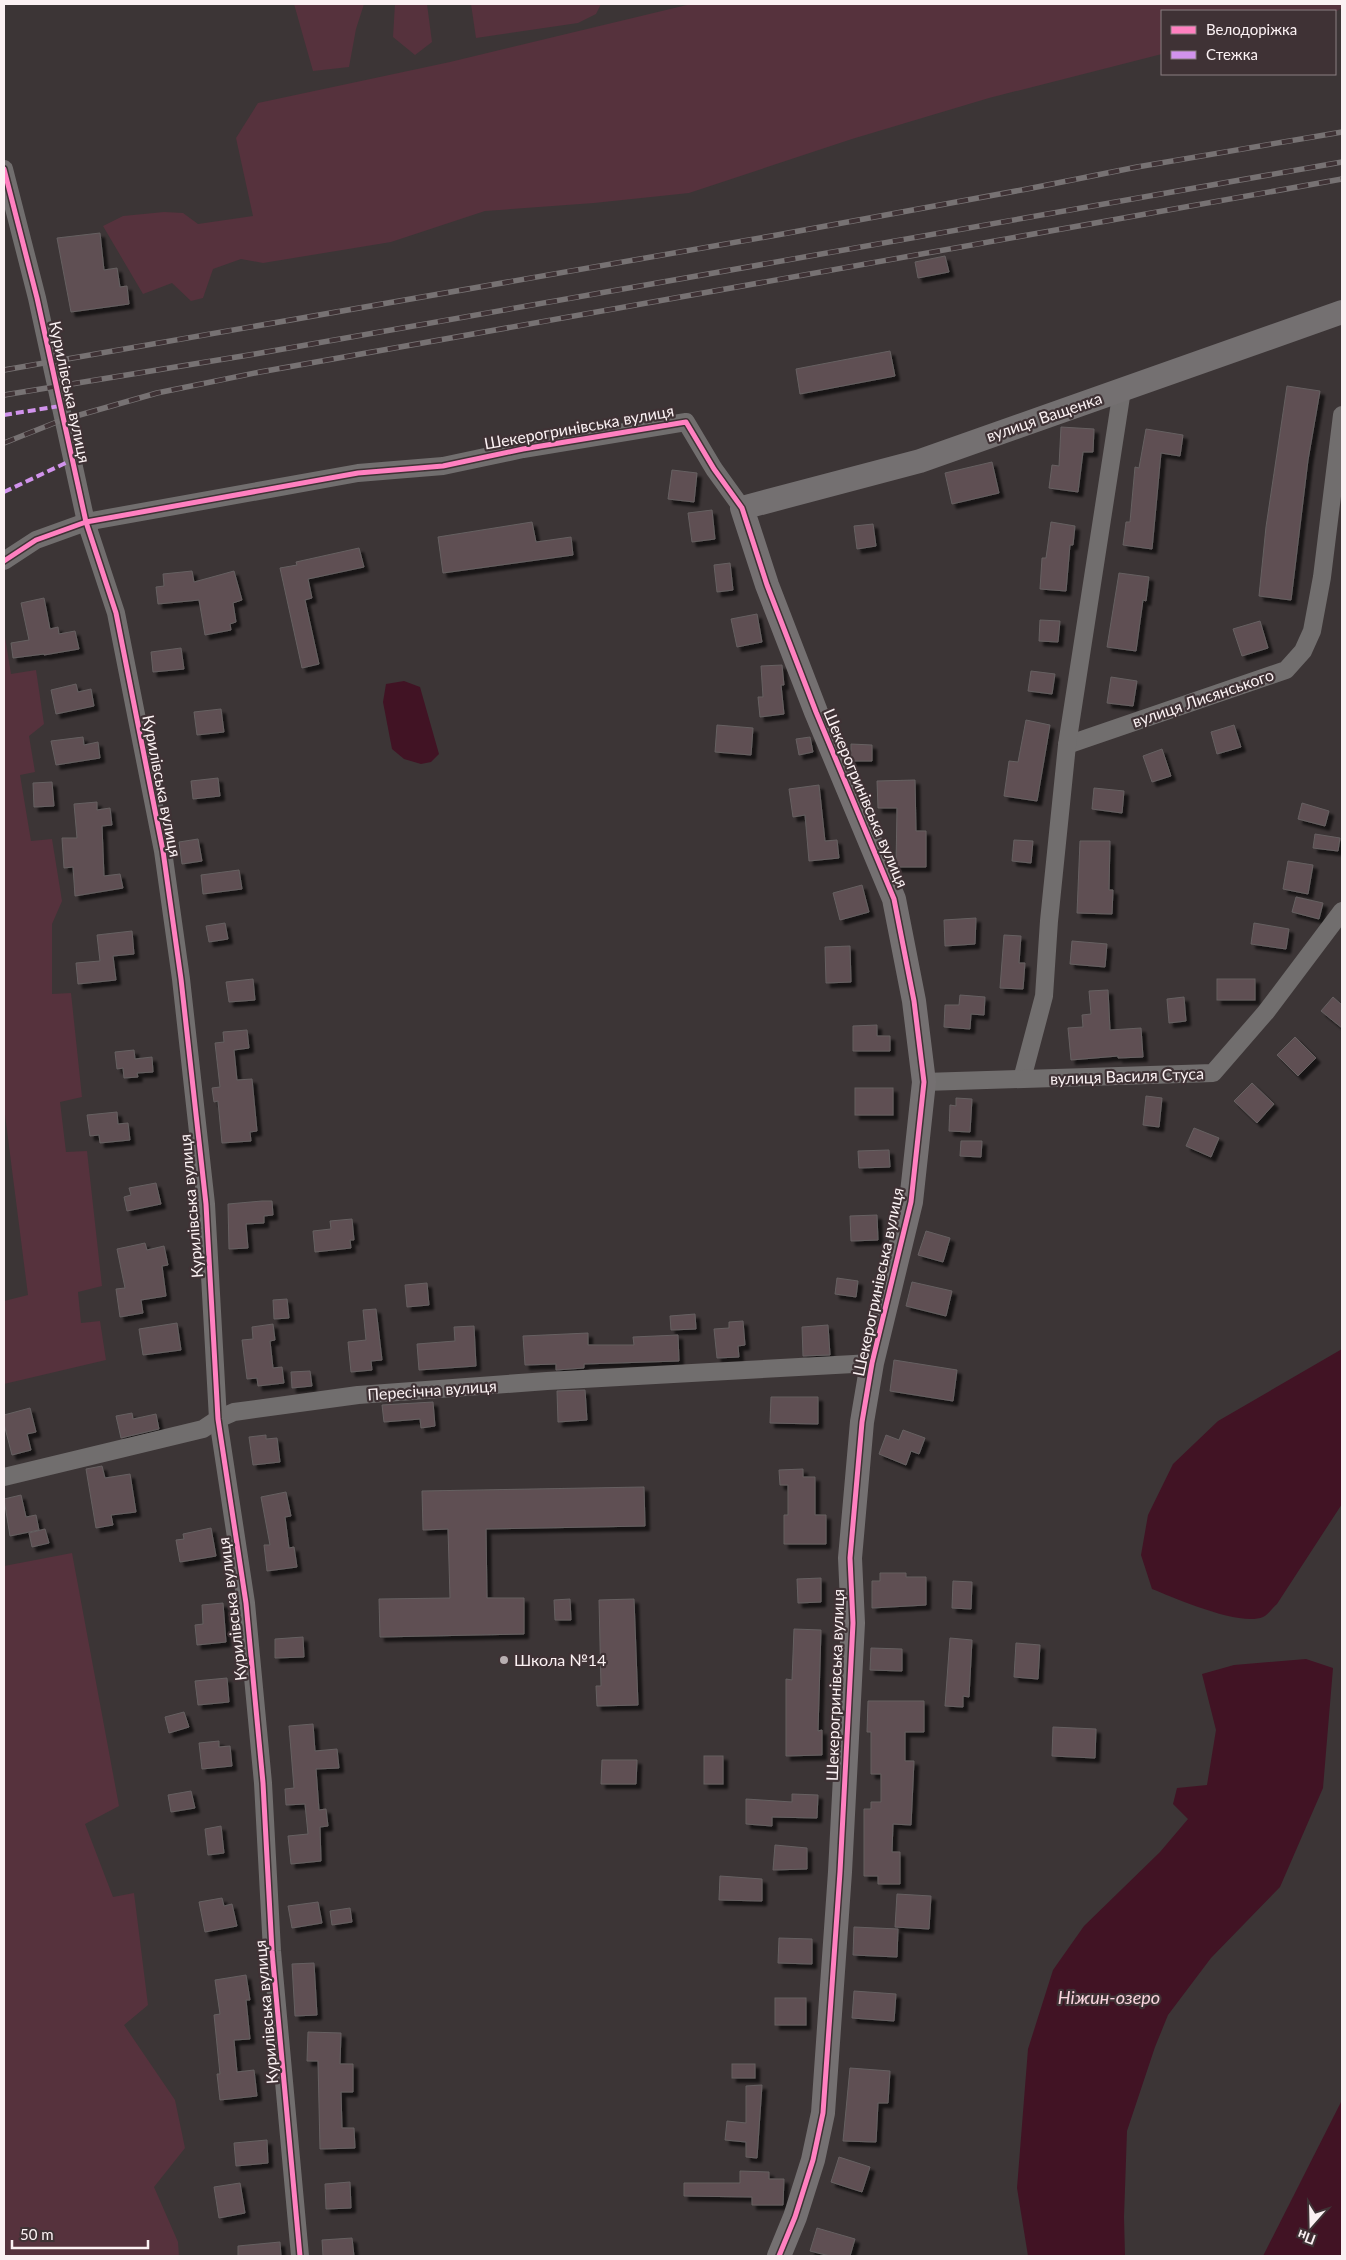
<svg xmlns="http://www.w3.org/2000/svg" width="1346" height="2260" font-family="Lato,sans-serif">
<defs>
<filter id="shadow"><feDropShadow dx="4.5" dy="4.5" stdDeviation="1" flood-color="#0009"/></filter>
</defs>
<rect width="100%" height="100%" fill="#3c3536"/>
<g fill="#56323d">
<path d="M294 4H364L356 29 349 67 313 71Z"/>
<path d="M395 4H427L432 42 415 55 393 37Z"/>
<path d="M471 4H601L596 14 578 23 476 38Z"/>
<path d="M691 4H1342V8L1335 12 1162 11V54L989 98 852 139 689 193 594 203 485 211 391 242 263 263 241 259 213 269 203 298 191 301 172 283 143 294 103 226 123 216 164 212 183 213 198 224 253 216 236 138 258 103 450 62Z"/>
<path d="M4 631 11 674 36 670 44 724 29 736 35 772 20 775 31 841 52 839 62 901 52 924V994L71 993 82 1097 60 1102 66 1152 87 1151 102 1286 78 1292 81 1323 100 1321 106 1360 4 1384V1301L28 1295 4 1107Z"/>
<path d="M72 1553 119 1806 85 1824 113 1897 134 1893 148 2005 124 2025 175 2100 185 2148 154 2187 178 2242 179 2256H4V1566Z"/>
</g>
<g fill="#411324">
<path d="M404 681 420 687 439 754 431 762 421 764 404 759 392 749 383 702 386 684Z"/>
<path d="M1342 1349V1504L1277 1604C1273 1607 1268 1615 1263 1617 1240 1627 1175 1598 1152 1589L1141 1555 1148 1515 1173 1464 1218 1421Z"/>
<path d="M1306 1659 1333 1668 1323 1788 1280 1887 1211 1958 1168 2015 1155 2047 1127 2131 1124 2217 1125 2256H1028L1017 2188 1028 2049 1053 1970 1084 1926 1160 1852 1188 1819 1173 1804 1177 1788 1207 1785 1216 1730 1202 1674 1234 1665Z"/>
<path d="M1342 2100V2256H1263Z"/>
</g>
<g fill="#5e4f53" stroke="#666061" filter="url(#shadow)">
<path d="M100 233 104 270 117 268 120 287 127 286 129 304 71 312 57 238Z"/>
<path d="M945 256 949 272 918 278 915 262Z"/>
<path d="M890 351 895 376 800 394 796 369Z"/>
<path d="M1287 386 1320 391 1308 460 1291 600 1259 596 1266 527Z"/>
<path d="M1061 427 1094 429 1093 452H1083L1078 492 1049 488 1052 465 1059 466Z"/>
<path d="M1146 429 1183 435 1180 456 1161 453 1152 549 1123 545 1126 522H1130L1135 467 1139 468Z"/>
<path d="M992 462 999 493 952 504 945 473Z"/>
<path d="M672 470 697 473 694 502 668 499Z"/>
<path d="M712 510 715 539 692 542 688 513Z"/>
<path d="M532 522 536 542 571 537 573 555 443 573 438 537Z"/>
<path d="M1051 522 1075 526 1073 545H1070L1066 591 1040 589 1042 558H1046Z"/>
<path d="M873 524 876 546 857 549 854 526Z"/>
<path d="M359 548 364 567 308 579 312 598 305 600 319 664 302 668 280 568 297 565 296 562Z"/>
<path d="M730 563 733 590 717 592 714 565Z"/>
<path d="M192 571 194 582 234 571 242 600 233 603 236 622 230 624 231 630 205 635 199 600 158 604 156 587 164 586 163 574Z"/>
<path d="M1119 573 1149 577 1146 601 1143 600 1136 651 1107 647Z"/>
<path d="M44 598 50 629 58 627 59 634 75 631 79 649 44 655V654L13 658 11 643 29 640 21 603Z"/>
<path d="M757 614 762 642 737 647 731 619Z"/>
<path d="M1040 620 1060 621 1058 642 1039 641Z"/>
<path d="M1260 621 1268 648 1242 656 1233 629Z"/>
<path d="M181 648 184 669 153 672 151 652Z"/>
<path d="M782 665 784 685H781L784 714 760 717 758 697H763L761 666Z"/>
<path d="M1031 671 1055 674 1052 694 1028 691Z"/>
<path d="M1111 677 1137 681 1133 706 1107 703Z"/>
<path d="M76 684 78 692 91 689 94 706 56 714 51 690Z"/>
<path d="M221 709 224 732 197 735 194 712Z"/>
<path d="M1026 720 1050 725 1037 801 1004 796 1009 761 1018 762Z"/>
<path d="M717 725 753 728 751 755 715 752Z"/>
<path d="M1234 725 1241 747 1217 754 1211 732Z"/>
<path d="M83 737 84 745 98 742 100 758 56 765 51 741Z"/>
<path d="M810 737 813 752 799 755 796 739Z"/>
<path d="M851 744 872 745V761H851Z"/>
<path d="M1162 749 1171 776 1152 782 1143 756Z"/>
<path d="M218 778 220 796 193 799 191 781Z"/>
<path d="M915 780 916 831H926V867H896L897 808H878L877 781Z"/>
<path d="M52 782 54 806 34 807 33 783Z"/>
<path d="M819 785 825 841 837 840 839 858 809 861 805 815 793 817 789 789Z"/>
<path d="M1094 788 1124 791 1122 813 1092 809Z"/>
<path d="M97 802V810L110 808 112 825 102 826 104 876 120 874 123 888 75 896 73 867 64 868 62 838H77L74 804Z"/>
<path d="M1302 803 1329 811 1325 826 1298 819Z"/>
<path d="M1315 834 1340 838 1338 851 1313 848Z"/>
<path d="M198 839 202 861 182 864 179 842Z"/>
<path d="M1014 840 1033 841 1031 863 1012 861Z"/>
<path d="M1080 841H1110L1109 890H1113L1112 914 1077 913Z"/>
<path d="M1288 861 1313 865 1308 894 1283 889Z"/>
<path d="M239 870 242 889 203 894 201 875Z"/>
<path d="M862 885 869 912 840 920 833 893Z"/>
<path d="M1296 897 1323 903 1319 919 1292 912Z"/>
<path d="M976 918 975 944 945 946 944 920Z"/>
<path d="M225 923 228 939 209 942 206 926Z"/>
<path d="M1254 923 1289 929 1286 949 1251 944Z"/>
<path d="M132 931 134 954 113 956 116 980 78 984 76 963 100 961 97 935Z"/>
<path d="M1004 935 1021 936 1019 963H1025L1023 989 1000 988Z"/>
<path d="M1072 941 1107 944 1105 967 1070 964Z"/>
<path d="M850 946 851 982 826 983 825 947Z"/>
<path d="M253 979 255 1000 229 1002 226 982Z"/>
<rect x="1217" y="979" width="38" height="21"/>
<path d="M1108 990 1110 1030 1141 1028 1143 1057 1118 1058V1056L1071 1060 1068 1028 1083 1027 1082 1015 1091 1014 1089 991Z"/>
<path d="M960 995 985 997 984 1015 971 1014 970 1029 944 1027 945 1005H959Z"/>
<path d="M1184 997 1186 1021 1169 1023 1167 999Z"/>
<path d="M1333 997 1342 1005V1028L1321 1011Z"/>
<path d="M877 1025V1036H890V1051H853V1026Z"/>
<path d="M247 1030 249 1048 234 1050 237 1080 252 1079 257 1131 250 1132 251 1141 222 1143 218 1101 214 1102 212 1088 220 1087 215 1043 224 1042 223 1032Z"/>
<path d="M1295 1037 1316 1058 1298 1076 1277 1055Z"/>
<path d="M134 1050 135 1059 152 1057 153 1072 137 1073 138 1077 124 1078 123 1068 117 1069 115 1052Z"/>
<path d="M1252 1083 1274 1104 1257 1123 1234 1101Z"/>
<rect x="855" y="1088" width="38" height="27"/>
<path d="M1146 1096 1162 1098 1159 1127 1143 1125Z"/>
<path d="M956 1098 972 1099 970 1132 949 1131 950 1105 956 1106Z"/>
<path d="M117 1112 118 1124 128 1123 130 1140 100 1143 99 1135 90 1136 87 1115Z"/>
<path d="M1194 1128 1219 1138 1211 1157 1186 1146Z"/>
<path d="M961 1141H982L981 1157 960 1156Z"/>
<path d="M889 1150 890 1167 859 1168 858 1151Z"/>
<path d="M156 1183 161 1204 127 1211 124 1197 131 1195 129 1188Z"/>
<path d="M262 1201H272L273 1215 264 1216V1223L246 1224 248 1248 229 1249 228 1204Z"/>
<path d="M877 1215 878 1240 851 1241 850 1216Z"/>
<path d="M352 1219 354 1240H350L351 1248 315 1252 313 1231 331 1229 330 1221Z"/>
<path d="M926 1231 950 1238 943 1262 918 1255Z"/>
<path d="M145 1243 147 1250 164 1246 168 1265 162 1266 166 1296 141 1300 143 1313 120 1317 116 1289 125 1288 117 1249Z"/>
<path d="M837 1278 858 1281 856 1297 835 1294Z"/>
<path d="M912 1282 952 1291 946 1316 906 1306Z"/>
<path d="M427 1283 429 1305 407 1307 405 1285Z"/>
<path d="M287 1299 289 1318 274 1319 273 1300Z"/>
<path d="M376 1309 382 1360 371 1361 372 1370 351 1372 348 1342 366 1340 363 1310Z"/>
<path d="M695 1314 696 1329 671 1330 670 1316Z"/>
<path d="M743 1321 745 1345 738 1346 739 1357 717 1358 714 1329 729 1328V1322Z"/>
<path d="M177 1323 181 1350 143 1355 139 1329Z"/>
<path d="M273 1324 275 1340 270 1341 273 1368 282 1367 284 1383 258 1386 257 1378 247 1379 242 1340 253 1339 252 1327Z"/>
<path d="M828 1325 830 1355 803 1356 802 1327Z"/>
<path d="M474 1326 476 1366 419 1370 417 1344 455 1341 454 1327Z"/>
<path d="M588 1333V1345H634L633 1337 678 1335 679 1361 584 1364V1368L556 1370V1364L525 1365 523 1336Z"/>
<path d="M894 1360 957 1370 953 1401 890 1391Z"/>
<path d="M310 1371 312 1386 292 1388 291 1372Z"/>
<path d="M585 1390 587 1420 558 1422 557 1391Z"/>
<path d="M771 1397H818V1424L770 1423Z"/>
<path d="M433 1402 435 1426 421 1428 420 1419 384 1422 382 1405Z"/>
<path d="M30 1408 36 1432 27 1434 31 1450 12 1455 4 1424V1415Z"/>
<path d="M132 1413 133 1419 156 1414 159 1429 121 1438 116 1416Z"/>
<path d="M903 1430 925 1438 919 1454 911 1451 906 1465 879 1454 886 1435 899 1440Z"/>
<path d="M266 1435V1439L277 1438 280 1462 253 1465 249 1437Z"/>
<path d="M102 1466 105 1478 130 1474 136 1512 111 1515 113 1525 96 1528 86 1469Z"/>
<path d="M803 1469V1477H815V1515H826V1544H784V1515H788V1485H780L779 1470Z"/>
<path d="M644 1487 645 1526 486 1529 487 1598H524V1634L380 1637 379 1599 450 1598 448 1529 423 1530 422 1491Z"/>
<path d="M286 1492 291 1516 285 1517 289 1548 294 1547 297 1567 267 1571 264 1545H270L261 1497Z"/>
<path d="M21 1495 26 1517 36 1515 39 1530 10 1536 4 1499Z"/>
<path d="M211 1528 216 1556 180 1562 176 1540 184 1539 183 1534Z"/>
<path d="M45 1529 49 1543 32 1547 29 1533Z"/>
<path d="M880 1573H906V1577H926V1605L872 1608V1581H880Z"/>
<path d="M821 1578V1602L798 1603 797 1579Z"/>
<path d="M953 1581 972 1582 971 1609 952 1608Z"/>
<path d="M570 1599 571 1620H555L554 1600Z"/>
<path d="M634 1599 638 1705 597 1706 596 1686H601L599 1600Z"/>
<path d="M223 1603 226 1642 197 1645 195 1625 203 1624 202 1605Z"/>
<path d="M794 1629 821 1630 818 1731 822 1730V1755L786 1756V1679L792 1680Z"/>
<path d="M303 1637 304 1657 275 1658V1639Z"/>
<path d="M950 1638 972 1640 969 1697 963 1696V1707L945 1706Z"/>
<path d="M1016 1643 1040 1645 1038 1679 1014 1677Z"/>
<path d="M871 1648 902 1649V1671L870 1670Z"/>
<path d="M227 1678 229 1702 198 1705 195 1681Z"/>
<path d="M868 1701H924V1732H905V1761H914L911 1825 893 1824 892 1852H900V1884H878V1876H864V1809H871V1802H881V1774H871V1732H867Z"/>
<path d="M184 1712 189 1727 169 1733 165 1717Z"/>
<path d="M313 1724 315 1751 337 1749 339 1768 316 1769 319 1810 326 1809 328 1826 320 1827 321 1861 291 1864 288 1836 308 1834 305 1804 286 1805 285 1789 294 1788 289 1726Z"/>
<path d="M1053 1727 1096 1729 1095 1758 1052 1756Z"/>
<path d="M219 1741V1747L230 1746 232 1766 202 1769 199 1743Z"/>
<rect x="704" y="1756" width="19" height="28"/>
<path d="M602 1760H637L636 1784H601Z"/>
<path d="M191 1791 195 1808 171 1812 168 1795Z"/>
<path d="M792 1794 818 1795 817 1818 772 1817V1826L746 1824V1799L792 1802Z"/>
<path d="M221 1826 224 1853 208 1855 205 1829Z"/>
<path d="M775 1845 807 1848V1869L773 1870Z"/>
<path d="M720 1876 762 1879V1901L719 1900Z"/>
<path d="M897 1894 931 1896 929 1929 895 1927Z"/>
<path d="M222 1898 224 1906 232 1904 237 1926 205 1932 199 1902Z"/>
<path d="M318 1902 322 1923 292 1928 288 1906Z"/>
<path d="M350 1908 352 1922 332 1925 330 1911Z"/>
<path d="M854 1927 898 1929 897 1957 853 1955Z"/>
<path d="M779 1938 812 1939V1964L778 1963Z"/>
<path d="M314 1963 317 2015 295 2016 292 1964Z"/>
<path d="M246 1975 250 2000H246L250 2039 234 2040 237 2072 254 2070 257 2096 220 2100 217 2074H220L214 2015 220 2014 215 1980Z"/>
<path d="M854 1991 896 1994 894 2021 852 2018Z"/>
<rect x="775" y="1998" width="31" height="27"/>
<path d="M308 2032 341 2033 340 2064H353V2092H341L342 2128H354L355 2148 320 2149 318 2061H307Z"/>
<rect x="732" y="2064" width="23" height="14"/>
<path d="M850 2068 890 2071 888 2103H878L876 2142 843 2141Z"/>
<path d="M762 2085 757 2158 746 2157V2142L725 2140 727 2121 746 2123V2086Z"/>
<path d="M267 2140 268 2163 236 2166 234 2143Z"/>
<path d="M839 2157 870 2167 862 2192 831 2182Z"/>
<path d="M740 2171 769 2172V2179H784L783 2205H752V2197L684 2196V2183H740Z"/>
<path d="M350 2182 351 2208 326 2209 325 2184Z"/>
<path d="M240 2183 245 2213 219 2218 214 2187Z"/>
<path d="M817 2228 855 2239 850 2256H830L810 2251Z"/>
<path d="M352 2238 354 2256H323L322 2240Z"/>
<path d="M280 2242 281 2256H238V2246Z"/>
</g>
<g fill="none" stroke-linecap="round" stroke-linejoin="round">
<g stroke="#716e6e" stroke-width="18">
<path d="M4 169 37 298 86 522 116 613 163 851 181 979 206 1204 218 1419 246 1603 263 1783 272 1951 300 2256"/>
<path d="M4 561 36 540 86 522 358 473 443 466 523 449 686 422 714 469 742 508"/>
<path d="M1067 745 1286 670 1303 651 1312 631 1322 577 1342 415"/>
<path d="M1022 1079 1044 996 1049 921 1067 745 1122 390"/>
<path d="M924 1082 1213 1073 1266 1012 1342 911"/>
<path d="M4 1477 203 1429 218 1419 234 1412 358 1395 547 1381 872 1363"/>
</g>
<path stroke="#747071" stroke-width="24" d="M779 2256 795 2217 813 2160 823 2113 840 1872 853 1623 850 1558 862 1422 872 1363 911 1202 924 1082 914 1001 894 899 816 712 767 585 742 508 920 461 1342 312"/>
<g stroke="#777273" stroke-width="5.5">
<g id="rail">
<path d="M4 370 777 235 1027 189 1137 167 1342 132"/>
<path d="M4 395 255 354 1342 162"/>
<path d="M4 443 62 420 157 393 260 372 1342 179"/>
</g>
</g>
<use href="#rail" stroke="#3f3235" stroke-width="4" stroke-dasharray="11" stroke-linecap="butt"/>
<g stroke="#d193ec" stroke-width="4" stroke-dasharray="8 4" stroke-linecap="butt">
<path d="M4 415 60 406"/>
<path d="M4 492 72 460"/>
</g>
<g stroke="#3f3235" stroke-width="8">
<g id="cycleway">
<path d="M4 169 37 298 86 522 116 613 163 851 181 979 206 1204 218 1419 246 1603 263 1783 272 1951 300 2256"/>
<path d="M4 561 36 540 86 522 358 473 443 466 523 449 686 422 714 469 742 508 767 585 816 712 894 899 914 1001 924 1082 911 1202 872 1363 862 1422 850 1558 853 1623 840 1872 823 2113 813 2160 795 2217 779 2256"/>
</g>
</g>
<use href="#cycleway" stroke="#ff80c0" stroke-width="5"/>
</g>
<circle fill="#b8afb1" stroke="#3f3235" stroke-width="2" cx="504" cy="1660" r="5"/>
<g text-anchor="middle" stroke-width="4.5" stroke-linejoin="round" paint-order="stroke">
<g font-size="16" fill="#fbf1f3" stroke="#3f3235">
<text transform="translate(70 392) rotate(78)" y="6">Курилівська вулиця</text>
<text transform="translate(1044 417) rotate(-19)" y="6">вулиця Ващенка</text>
<text transform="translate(579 427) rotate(-10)" y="6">Шекерогринівська вулиця</text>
<text transform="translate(1203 698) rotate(-19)" y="6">вулиця Лисянського</text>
<text transform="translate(162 786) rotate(79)" y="6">Курилівська вулиця</text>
<text transform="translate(866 798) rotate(67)" y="6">Шекерогринівська вулиця</text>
<text transform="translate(1127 1076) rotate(-2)" y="6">вулиця Василя Стуса</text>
<text transform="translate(191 1206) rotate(-95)" y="6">Курилівська вулиця</text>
<text transform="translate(878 1282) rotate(-78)" y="6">Шекерогринівська вулиця</text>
<text transform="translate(432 1390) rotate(-4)" y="6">Пересічна вулиця</text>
<text transform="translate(232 1609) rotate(-97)" y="6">Курилівська вулиця</text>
<text transform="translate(835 1685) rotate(-88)" y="6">Шекерогринівська вулиця</text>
<text transform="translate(266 2012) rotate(-95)" y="6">Курилівська вулиця</text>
</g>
<g font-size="16" fill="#fbf1f3" stroke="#3f3235" text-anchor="start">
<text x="514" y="1666">Школа №14</text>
</g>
<g font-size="18" font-style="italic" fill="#fad5de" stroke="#3f3235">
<text x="1109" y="2004">Ніжин-озеро</text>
</g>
</g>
<rect width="1346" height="2260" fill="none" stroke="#fbf1f3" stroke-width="10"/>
<rect x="1161" y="10" width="175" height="65" fill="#3f3235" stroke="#8a7e81"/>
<rect x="1171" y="26" width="25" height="8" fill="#ff80c0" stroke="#8a7e81"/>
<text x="1206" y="35" font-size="15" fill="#fbf1f3">Велодоріжка</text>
<rect x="1171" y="51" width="25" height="8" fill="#d193ec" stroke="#8a7e81"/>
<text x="1206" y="60" font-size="15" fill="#fbf1f3">Стежка</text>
<g transform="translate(1311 2225) rotate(200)" stroke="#3f3235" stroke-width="4" paint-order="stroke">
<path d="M0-4L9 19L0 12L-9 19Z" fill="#fbf1f3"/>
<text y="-8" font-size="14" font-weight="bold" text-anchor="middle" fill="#fbf1f3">Пн</text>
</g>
<path d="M12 2240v8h136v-8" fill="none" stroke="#fbf1f3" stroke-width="2.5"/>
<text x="20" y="2240" font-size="15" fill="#fbf1f3" stroke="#3f3235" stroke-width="4" paint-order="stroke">50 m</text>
</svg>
